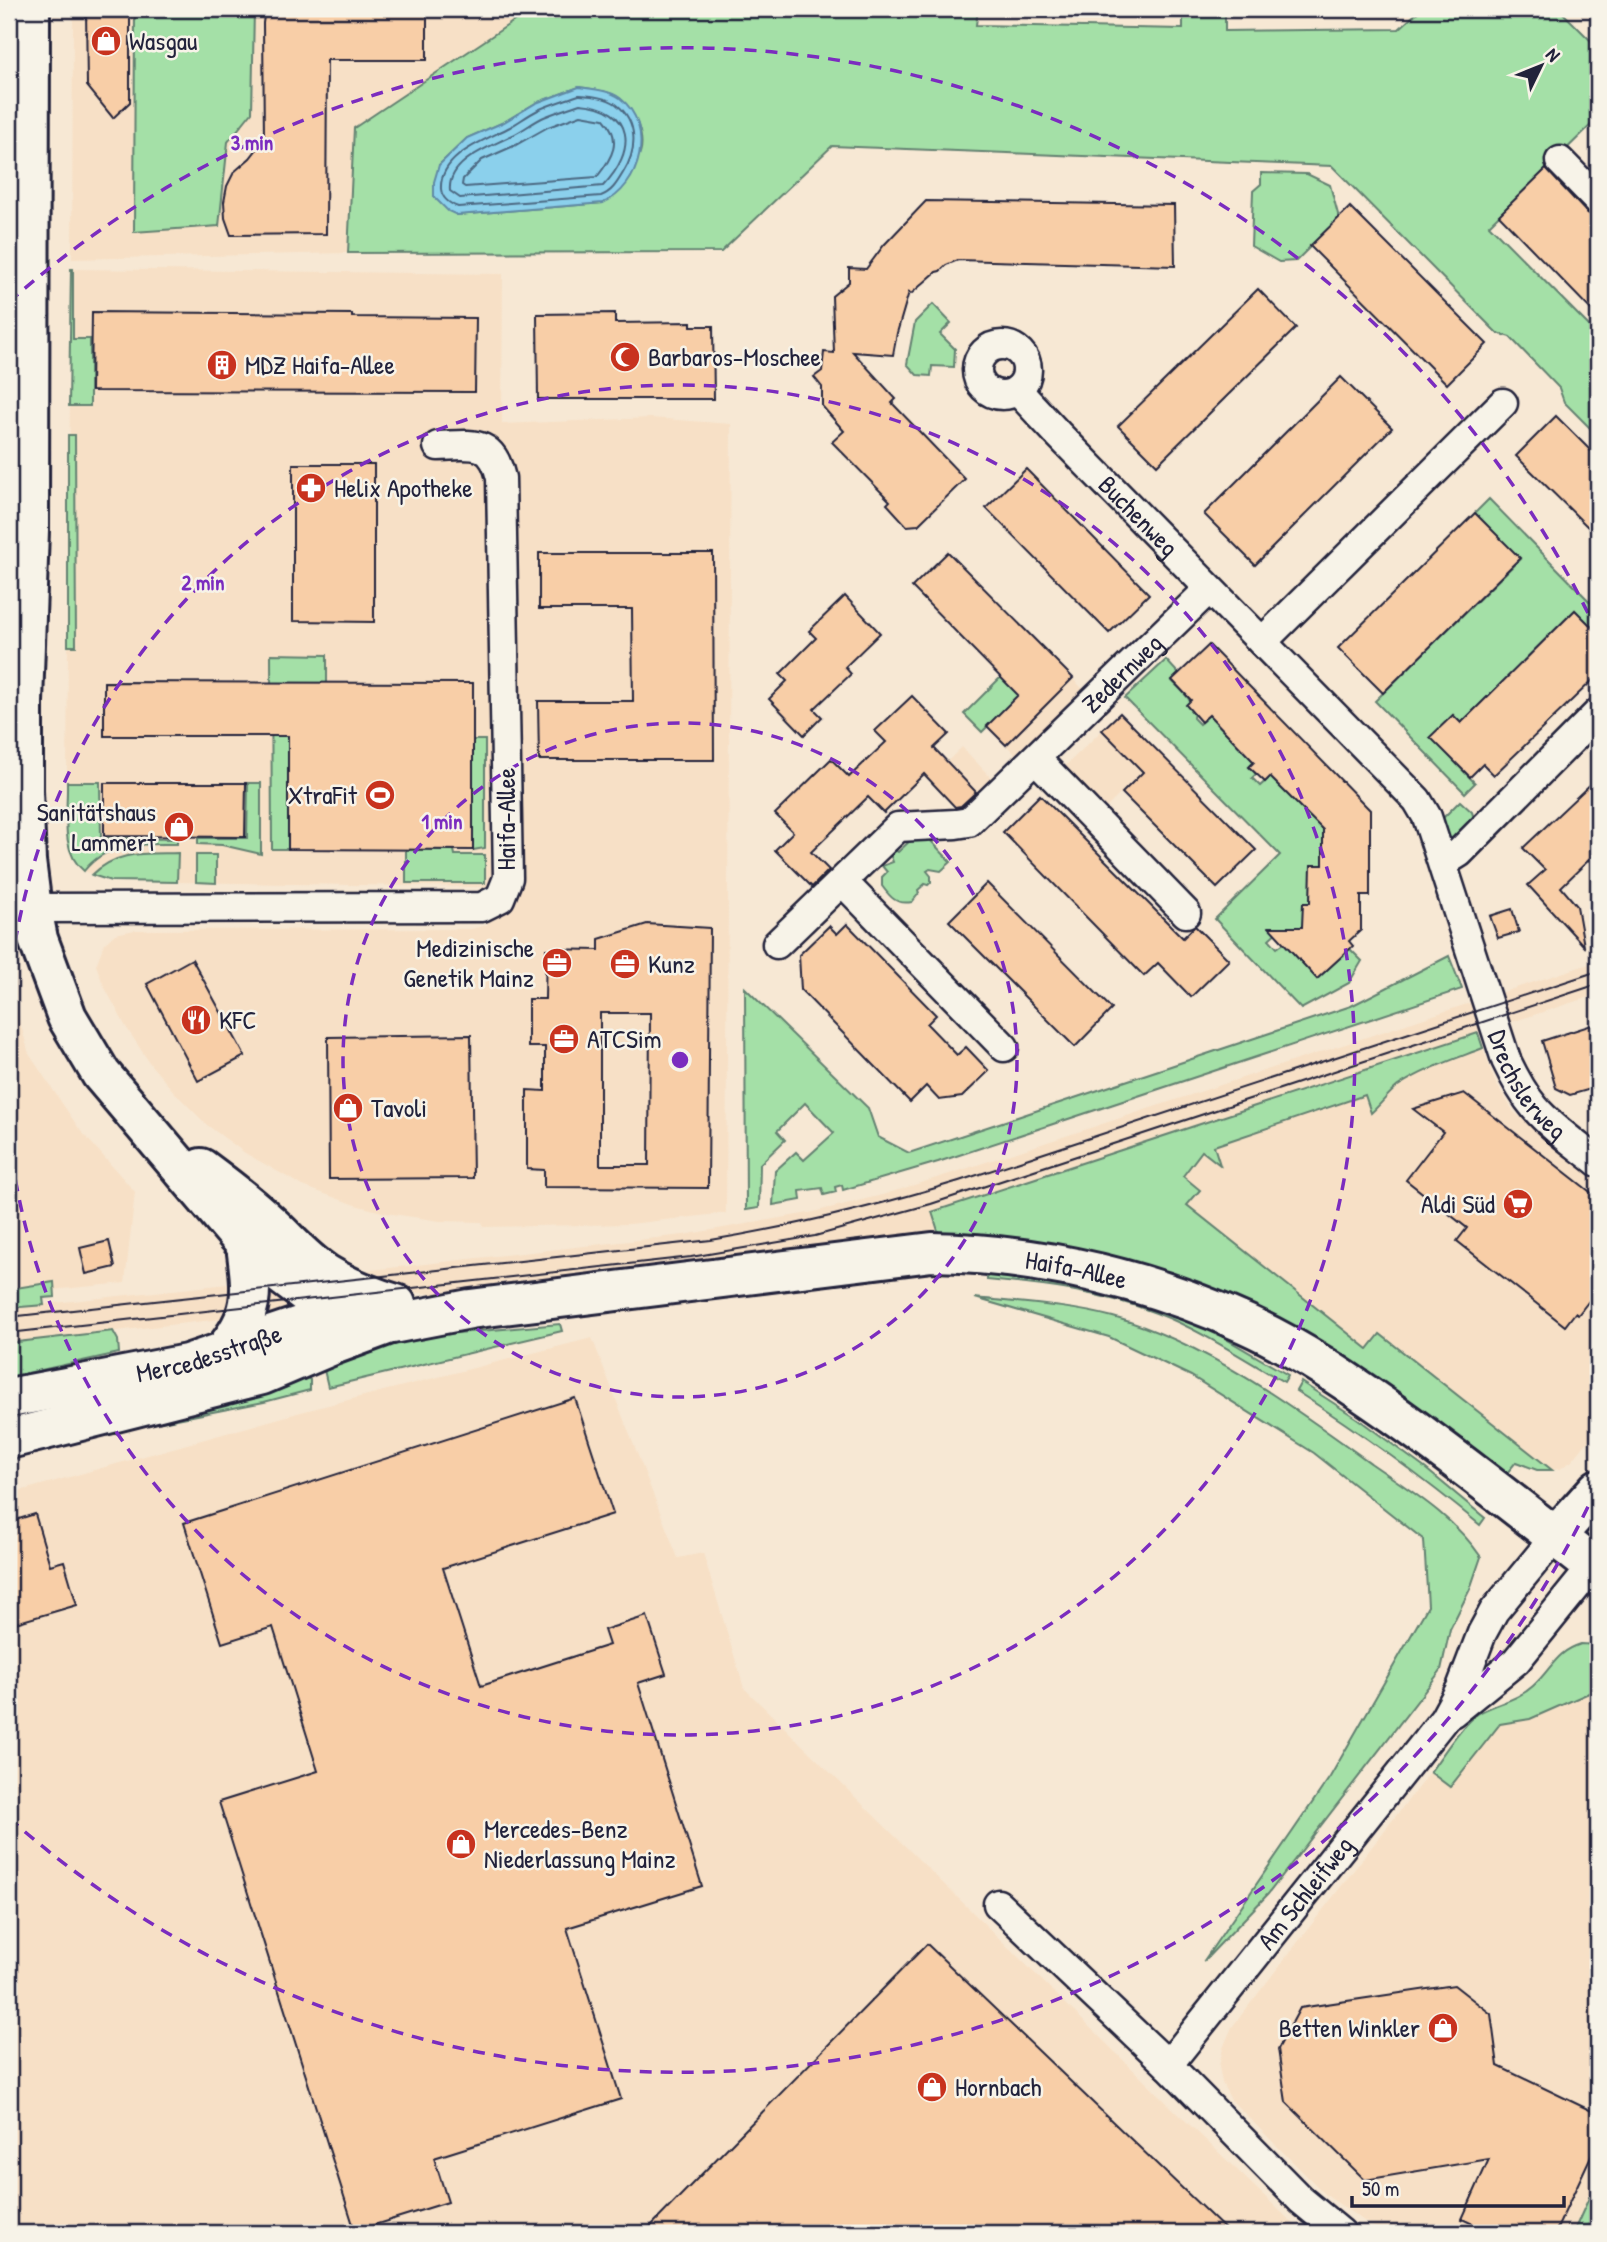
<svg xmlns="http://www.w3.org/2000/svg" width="1607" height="2242" font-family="'Patrick Hand',sans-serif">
<rect width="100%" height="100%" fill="#f7e8d4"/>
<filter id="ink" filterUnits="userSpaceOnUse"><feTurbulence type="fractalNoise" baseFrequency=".0143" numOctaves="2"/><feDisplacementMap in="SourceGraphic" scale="14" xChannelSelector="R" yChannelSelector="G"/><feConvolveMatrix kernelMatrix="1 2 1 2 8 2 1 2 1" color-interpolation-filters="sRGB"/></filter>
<g filter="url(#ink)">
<g fill="#f7e0c6">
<path d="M73 9H532L354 128 348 253 72 259Z"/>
<path d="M71 269 503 274 502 424 651 418 731 424 726 1213 630 1224 484 1227 482 1222 440 1221 386 1213 355 1205 303 1186 245 1153 207 1125 175 1093 151 1065 126 1027 103 984 96 965 104 944 115 934 135 930 471 929 487 925 482 887 111 881 84 871 71 857 68 840 67 774Z"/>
<path d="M1054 660 1087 693 1020 759 987 726Z"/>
<path d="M1120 713 1161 754 1101 813 1060 771Z"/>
<path d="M962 747 996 783 963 815 929 779Z"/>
<path d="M1598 961V994L932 1211 940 1237 470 1294 441 1295 394 1290 354 1272 683 1235 809 1213 882 1195 962 1170Z"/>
<path d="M9 984 29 1054 80 1130 135 1192 125 1283 9 1294Z"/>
<path d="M1483 1048 1495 1082 1514 1112 1598 1180V1429L1572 1461 1560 1469 1552 1470 1381 1334 1368 1350 1187 1205 1183 1176 1203 1151 1219 1163 1214 1146 1365 1095Z"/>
<path d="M261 1282 300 1306 283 1312 260 1315Z"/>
<path d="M237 1283 231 1318 9 1343V1308Z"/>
<path d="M592 1338 678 1558 703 1553 744 1688 1168 2104 1303 2233H9V1494L301 1412Z"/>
<path d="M1598 1689V2178L1573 2233H1387L1370 2225 1326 2195 1231 2100 1222 2083 1219 2066 1223 2048 1232 2027 1430 1772 1450 1787 1500 1724 1523 1720Z"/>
</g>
<g fill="#a4e0a7" stroke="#638171" stroke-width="2" fill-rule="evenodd">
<path d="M135 9H254L252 112 228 142 219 226 134 232Z"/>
<path d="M532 9H844L968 11 969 9H978L976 25 1183 29V9H1225V31L1399 29 1421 9H1559L1598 48V118L1489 225 1598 335V436L1564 402 1559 388 1510 337 1497 333 1332 166 832 146 721 252 348 253 354 128ZM579 87C591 89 605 90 616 96 634 106 649 141 637 159 628 175 614 189 603 203L457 215 439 165 467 138 504 122 536 103Z"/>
<path d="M1261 173 1307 174 1330 185 1339 218 1296 261 1279 262 1251 246 1253 191 1261 184Z"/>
<path d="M71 269H73V339H90V406H69Z"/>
<path d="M933 304 951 323 940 334 955 349 954 367 932 366 931 376 917 375 907 364 915 322Z"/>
<path d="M68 435H75L76 646H68Z"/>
<path d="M1489 499 1598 610V633L1575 610 1461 723 1453 715 1431 737 1475 783 1465 793 1375 701 1520 559 1475 513Z"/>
<path d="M271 654 327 655V683H288V849H272Z"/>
<path d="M1166 660 1179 674 1172 681C1183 692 1196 702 1193 718L1199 724 1209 715 1254 762 1249 767 1256 774 1252 778 1260 786 1270 777 1312 819 1330 826 1323 834V865H1311V881H1321L1322 894H1310V903L1303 904V913L1313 927H1282L1269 939 1277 948 1284 943 1317 979 1350 949 1362 961 1349 983 1301 1009 1215 919 1280 855 1125 698Z"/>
<path d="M1001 677 1019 695 982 732 964 714Z"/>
<path d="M473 740H485V848L473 850Z"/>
<path d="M67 782H100L101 838 177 839V844C142 844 108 841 84 871 59 851 68 810 67 782Z"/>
<path d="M248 783H261V854L222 845 198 844V838H247Z"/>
<path d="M1460 801 1472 812 1475 822 1451 844 1443 818Z"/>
<path d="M930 835 931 841 951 862 941 871 930 869 927 871 931 876V882L928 885 925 884 918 890 919 893 912 902C896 905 890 897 882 886V877L887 872 882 866 893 862 890 854 895 850 898 852 911 840Z"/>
<path d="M406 849 454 850 455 855H485V883H406Z"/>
<path d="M178 853 177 882 111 881 92 875C117 850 145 854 178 853Z"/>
<path d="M196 855H216V883L196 882Z"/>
<path d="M1449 956 1462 989 938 1162 843 1190 842 1185 835 1187 836 1192 824 1195 822 1188 800 1191 801 1200 773 1205 775 1171 796 1152 804 1160 834 1133 805 1103 777 1131 785 1140 760 1164 759 1208 746 1210 745 988 868 1108 878 1137 909 1153 1351 1006Z"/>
<path d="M1478 1033 1483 1048C1455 1059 1424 1069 1398 1086 1388 1094 1381 1104 1371 1113L1365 1095 1214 1146 1220 1165 1202 1151 1183 1176 1200 1190 1187 1205 1368 1349 1380 1334 1552 1470H1537L1516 1462 1507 1473 1362 1372 1189 1282 1092 1252 1002 1237H940L932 1212Z"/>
<path d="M987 1274 1050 1279 1101 1290 1202 1325 1288 1375 1284 1382C1242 1358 1201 1330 1156 1313 1102 1292 1044 1285 987 1280Z"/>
<path d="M54 1282 55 1297 43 1298 44 1305 9 1308V1289Z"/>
<path d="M975 1298C1021 1303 1068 1305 1113 1317 1205 1342 1295 1408 1372 1464 1411 1491 1454 1517 1481 1557L1470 1589 1450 1629 1441 1670 1268 1894 1203 1962 1330 1777 1428 1606 1424 1540 1314 1453 1191 1376 1109 1337Z"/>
<path d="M560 1324 562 1331 328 1387 322 1361 399 1338Z"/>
<path d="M113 1331 118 1340 119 1353 9 1377V1343Z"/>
<path d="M305 1375 310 1380V1390L264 1402 151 1424 149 1415 287 1387Z"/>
<path d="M1301 1382 1358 1419 1426 1469 1485 1518 1480 1525C1421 1476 1360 1432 1296 1391Z"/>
<path d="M1581 1644 1598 1645V1689L1530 1719 1500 1724 1450 1787 1430 1772C1442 1756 1463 1722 1479 1713 1497 1703 1518 1700 1533 1686 1552 1669 1555 1652 1581 1644Z"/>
<path d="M1598 2178V2233H1573Z"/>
</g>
<path fill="#8bd0ec" stroke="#618aa5" stroke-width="2" d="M579 87C592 89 609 90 620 98 656 126 641 187 603 203L457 215 448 211 434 197V182L439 165 467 138 504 122 536 103Z"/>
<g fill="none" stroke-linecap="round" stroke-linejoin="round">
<g stroke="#4c6882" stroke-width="2">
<path d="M579 95C591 96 606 97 616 104 639 122 637 151 623 173 617 183 612 192 601 196L458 207C450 204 442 198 441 189 439 155 486 140 510 127 519 122 528 115 538 110 551 104 565 100 579 95Z"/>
<path d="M580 104C635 108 637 151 603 186L460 198 450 191C447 161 490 147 511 136 522 131 533 122 544 117 556 112 568 108 580 104Z"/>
<path d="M581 115 604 119C623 140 612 158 597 177L465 187 462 185 463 179 482 160 516 145 548 127Z"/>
</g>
</g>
<g fill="#f8cea7" stroke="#22223b" stroke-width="2" fill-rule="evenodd">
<path d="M86 9H130V102L113 118 87 86Z"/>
<path d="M265 9H427V60H327L326 234 231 235 225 218 224 202 227 186 234 172 250 158 264 140 263 23Z"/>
<path d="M1546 169 1586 212 1598 220V317L1499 215Z"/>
<path d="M926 201 1174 205 1175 266 958 260 946 265 940 271 936 272 911 294 909 292 897 333 893 355 853 352 896 399 892 403 965 479 918 525 907 526 887 504 890 501 832 442 844 431 822 406V387L814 377 822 371 824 352 834 353 832 296 849 282V268L866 269 884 245Z"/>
<path d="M1350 207 1487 344 1447 384 1310 246Z"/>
<path d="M1258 289 1296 328 1157 465 1118 426Z"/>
<path d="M92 312 352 314V317L476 318 475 392 91 391Z"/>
<path d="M615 313V323L691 322V326H713L714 399H538L537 314Z"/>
<path d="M1341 377 1392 428 1255 565 1204 514Z"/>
<path d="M1556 416 1598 458V537L1516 456Z"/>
<path d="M293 464H374V622L293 621Z"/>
<path d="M1026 469 1149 594 1109 633 986 508Z"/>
<path d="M1475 513 1520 558 1383 693 1338 648Z"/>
<path d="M948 552 1073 678 1006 745 987 726 1018 695 912 587Z"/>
<path d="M539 553H713L714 760H539L538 701H633L632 609H539Z"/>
<path d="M845 596 880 633 845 667 851 674 814 709 822 717 804 735 769 699 787 681 780 674 816 638 809 631Z"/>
<path d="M1575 610 1598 633V675L1494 775 1483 764 1470 777 1430 737 1453 715 1461 723Z"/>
<path d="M1209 645 1370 810V896H1361V930L1349 941 1353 946 1317 979 1269 927H1302L1303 903H1310L1311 865H1323V830L1270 777 1265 782 1249 767 1254 762 1209 715 1201 722 1186 705 1191 700 1172 680Z"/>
<path d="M104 682 473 683V850L288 849V736H104Z"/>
<path d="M912 696 949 734 934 748 976 792 961 806 955 807 924 774 884 813 868 797 811 852 829 870 812 887 775 850 793 832 775 814 831 759 849 777 886 742 875 731Z"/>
<path d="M1120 713 1256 850 1217 888 1122 793 1143 772 1102 730Z"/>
<path d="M1598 777V851L1561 887 1577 906 1584 946 1528 885 1545 870 1523 848Z"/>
<path d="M104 783H246L245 837 104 836Z"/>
<path d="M1040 795 1183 938 1195 926 1229 960 1191 997 1158 963 1144 976 1003 832Z"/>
<path d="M987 883 1112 1009 1075 1047 949 921Z"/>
<path d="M1512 909 1519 932 1498 938 1490 916Z"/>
<path d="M647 924 710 928 708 1188 544 1187V1170L527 1169V1090L545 1091V1047H528V999H545L546 949 599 950V939ZM600 1013H650L649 1165H600Z"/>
<path d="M847 924 936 1015 927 1024 957 1055 966 1047 989 1071 962 1097 939 1100 926 1086 910 1102 801 990 799 955 829 926 837 934Z"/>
<path d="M192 959 245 1056 198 1081 147 984Z"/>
<path d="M1598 1023V1087L1570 1095 1556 1088 1542 1041Z"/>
<path d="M471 1035 473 1178 329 1179 328 1037Z"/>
<path d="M1464 1093 1598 1198V1289L1578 1315 1575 1313 1565 1326 1457 1241 1467 1228 1406 1180 1443 1132 1413 1109Z"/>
<path d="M109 1241 115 1267 86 1274 80 1248Z"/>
<path d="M575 1398 613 1514 443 1568 481 1686 609 1645 604 1630 647 1616 666 1674 638 1683 702 1886 567 1928 621 2099 434 2158 448 2202 355 2231 219 1802 318 1771 273 1627 222 1643 184 1523Z"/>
<path d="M35 1514 50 1565 64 1561 77 1605 9 1625V1522Z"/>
<path d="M927 1944 1229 2233H644Z"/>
<path d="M1454 1985 1491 2014 1498 2066 1598 2114V2141L1555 2233H1492L1462 2219 1489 2159 1365 2180 1286 2102 1278 2049 1300 2008Z"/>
</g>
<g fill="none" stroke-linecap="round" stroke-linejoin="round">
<g stroke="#22223b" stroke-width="33">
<g id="street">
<path d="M1560 161 1598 200"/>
<circle cx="1002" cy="370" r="25"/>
<path id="s1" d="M1017 390 1058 434 1417 800 1427 817 1506 1060C1514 1077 1523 1094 1535 1108 1553 1129 1577 1145 1598 1162"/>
<path d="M1262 642 1503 403"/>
<path d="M1036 759 1186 913"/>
<path d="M1443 863 1459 853 1598 713"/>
<path d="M843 882 1004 1047"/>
<path d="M32 908 482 907 500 898 508 878 501 478C492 438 471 445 438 446"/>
<path id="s2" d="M777 944 898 827 956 824 969 822 1209 589"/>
<path d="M1452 1713 1516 1661 1593 1566"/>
<path d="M998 1904 1168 2065 1301 2200 1341 2233"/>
<path id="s3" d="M1168 2065 1444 1719 1461 1688 1482 1633 1494 1611 1555 1537"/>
</g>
</g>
<g stroke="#22223b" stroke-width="44">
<g id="secondary">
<path id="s4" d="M30 9 29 530 23 702V791L26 861 32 908 38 939 67 1017 101 1074 246 1245 268 1265 312 1298 342 1313 373 1322 392 1324 470 1309 932 1252C1040 1254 1147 1279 1246 1324 1299 1348 1348 1382 1395 1415 1465 1465 1531 1518 1598 1570"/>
<path d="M201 1168C224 1185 248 1203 269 1223 288 1240 304 1260 326 1274 347 1287 372 1297 396 1304"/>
<path d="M223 1352C256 1313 252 1292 246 1245"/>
<path id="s5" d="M9 1398 187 1364 326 1317 355 1311"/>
<path d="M9 1439 262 1375 333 1345 390 1324"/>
<path d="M1555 1537 1598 1489"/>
</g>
</g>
<use href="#street" stroke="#f7f3e8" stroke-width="28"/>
<use href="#secondary" stroke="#f7f3e8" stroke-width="38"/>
<g stroke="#22223b" stroke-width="2">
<path d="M9 1317 711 1240C796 1226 877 1206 959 1181L1598 971"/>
<path d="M9 1333 691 1257 815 1236 931 1204 1598 984"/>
</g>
</g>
</g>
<g fill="none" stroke="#7b2cbf" stroke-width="3.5" stroke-dasharray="12 9">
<circle cx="680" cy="1060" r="337"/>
<path d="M9 984A675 675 0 1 1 9 1136"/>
<path d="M1597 1488A1012 1012 0 0 1 9 1818M9 302A1012 1012 0 0 1 1597 632"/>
</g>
<defs>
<g id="shop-disc" transform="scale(1.575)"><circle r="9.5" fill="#c8321e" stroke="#f7f3e8"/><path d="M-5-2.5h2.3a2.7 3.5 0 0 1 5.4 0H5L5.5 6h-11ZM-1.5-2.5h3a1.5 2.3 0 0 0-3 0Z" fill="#fff"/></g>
<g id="mosque-disc" transform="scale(1.575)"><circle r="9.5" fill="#c8321e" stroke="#f7f3e8"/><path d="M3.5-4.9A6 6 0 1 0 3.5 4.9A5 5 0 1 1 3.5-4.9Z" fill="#fff"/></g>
<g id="building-disc" transform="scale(1.575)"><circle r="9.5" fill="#c8321e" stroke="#f7f3e8"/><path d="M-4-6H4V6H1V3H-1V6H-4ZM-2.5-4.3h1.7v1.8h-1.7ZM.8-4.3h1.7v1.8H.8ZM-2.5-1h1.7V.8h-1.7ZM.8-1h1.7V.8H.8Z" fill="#fff"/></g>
<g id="pharmacy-disc" transform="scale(1.575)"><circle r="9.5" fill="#c8321e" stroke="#f7f3e8"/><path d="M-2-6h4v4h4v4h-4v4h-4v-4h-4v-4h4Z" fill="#fff"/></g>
<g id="stadium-disc" transform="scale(1.575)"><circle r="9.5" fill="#c8321e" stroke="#f7f3e8"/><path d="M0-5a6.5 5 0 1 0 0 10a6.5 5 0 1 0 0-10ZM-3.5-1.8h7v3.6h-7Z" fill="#fff"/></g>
<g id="office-disc" transform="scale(1.575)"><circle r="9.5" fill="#c8321e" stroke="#f7f3e8"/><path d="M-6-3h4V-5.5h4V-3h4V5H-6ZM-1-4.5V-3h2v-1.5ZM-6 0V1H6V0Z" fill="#fff"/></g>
<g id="restaurant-disc" transform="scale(1.575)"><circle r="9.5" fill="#c8321e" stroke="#f7f3e8"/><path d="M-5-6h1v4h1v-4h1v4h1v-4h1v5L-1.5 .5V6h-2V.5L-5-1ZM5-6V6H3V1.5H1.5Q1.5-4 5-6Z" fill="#fff"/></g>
<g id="supermarket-disc" transform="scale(1.575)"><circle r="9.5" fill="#c8321e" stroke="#f7f3e8"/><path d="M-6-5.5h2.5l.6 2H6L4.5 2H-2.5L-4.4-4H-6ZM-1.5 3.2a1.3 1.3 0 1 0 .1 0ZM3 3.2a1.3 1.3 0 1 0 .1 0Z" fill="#fff"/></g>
</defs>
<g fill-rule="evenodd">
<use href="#shop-disc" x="106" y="41"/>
<use href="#mosque-disc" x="625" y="357"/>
<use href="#building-disc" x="222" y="365"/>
<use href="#pharmacy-disc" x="311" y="488"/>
<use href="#stadium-disc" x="380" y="795"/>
<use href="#shop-disc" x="179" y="827"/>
<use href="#office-disc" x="557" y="963"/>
<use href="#office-disc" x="625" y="964"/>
<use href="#restaurant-disc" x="196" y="1020"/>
<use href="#office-disc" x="564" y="1039"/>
<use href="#shop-disc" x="348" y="1108"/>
<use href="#supermarket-disc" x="1518" y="1204"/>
<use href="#shop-disc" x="461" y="1844"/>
<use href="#shop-disc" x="1443" y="2028"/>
<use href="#shop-disc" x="932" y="2087"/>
</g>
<g text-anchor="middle" stroke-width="5" stroke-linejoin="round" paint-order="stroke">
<g font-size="26" fill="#22223b" stroke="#f7f3e8" text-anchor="start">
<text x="129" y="50">Wasgau</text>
<text x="648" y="366">Barbaros-Moschee</text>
<text x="245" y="374">MDZ Haifa-Allee</text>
<text x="334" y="497">Helix Apotheke</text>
<text x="357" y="804" text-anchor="end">XtraFit</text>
<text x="156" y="821" text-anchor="end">Sanitätshaus<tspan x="156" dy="30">Lammert</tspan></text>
<text x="534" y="957" text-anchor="end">Medizinische<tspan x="534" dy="30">Genetik Mainz</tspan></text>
<text x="648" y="973">Kunz</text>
<text x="219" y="1029">KFC</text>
<text x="587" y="1048">ATCSim</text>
<text x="371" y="1117">Tavoli</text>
<text x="1495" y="1213" text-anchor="end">Aldi Süd</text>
<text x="484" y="1838">Mercedes-Benz<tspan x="484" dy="30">Niederlassung Mainz</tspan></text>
<text x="1420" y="2037" text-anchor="end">Betten Winkler</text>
<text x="955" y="2096">Hornbach</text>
</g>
<g font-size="26" fill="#22223b" stroke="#f7f3e8">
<text dy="9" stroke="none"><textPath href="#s1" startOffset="175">Buchenweg</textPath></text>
<text dy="9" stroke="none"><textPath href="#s2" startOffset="453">Zedernweg</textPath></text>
<text transform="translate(506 819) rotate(-90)" y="9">Haifa-Allee</text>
<text dy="9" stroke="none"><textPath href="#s1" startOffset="880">Drechslerweg</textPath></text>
<text dy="9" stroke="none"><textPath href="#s4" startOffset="2165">Haifa-Allee</textPath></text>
<text dy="9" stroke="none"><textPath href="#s5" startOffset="205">Mercedesstraße</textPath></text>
<text dy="9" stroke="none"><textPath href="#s3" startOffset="220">Am Schleifweg</textPath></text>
</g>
</g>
<circle cx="680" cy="1060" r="10" fill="#7b2cbf" stroke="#f7f3e8" stroke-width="3.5"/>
<g font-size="21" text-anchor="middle" font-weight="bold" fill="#7b2cbf" stroke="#f7f3e8" stroke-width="5" stroke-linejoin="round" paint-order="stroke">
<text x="252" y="150">3 min</text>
<text x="203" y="590">2 min</text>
<text x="442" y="829">1 min</text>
</g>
<rect width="1607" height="2242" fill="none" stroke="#f7f3e8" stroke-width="35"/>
<rect x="18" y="18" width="1572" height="2207" fill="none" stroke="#22223b" stroke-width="2.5" filter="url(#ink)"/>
<g transform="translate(1541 66) rotate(47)" stroke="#f7f3e8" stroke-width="5" paint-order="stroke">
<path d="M0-5L12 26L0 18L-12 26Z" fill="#22223b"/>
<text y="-10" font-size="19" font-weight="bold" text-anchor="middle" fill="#22223b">N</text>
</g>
<path d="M1352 2196v10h212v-10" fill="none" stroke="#22223b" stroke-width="3.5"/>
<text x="1362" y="2196" font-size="21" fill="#22223b" stroke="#f7f3e8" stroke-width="5" paint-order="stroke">50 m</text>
</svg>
